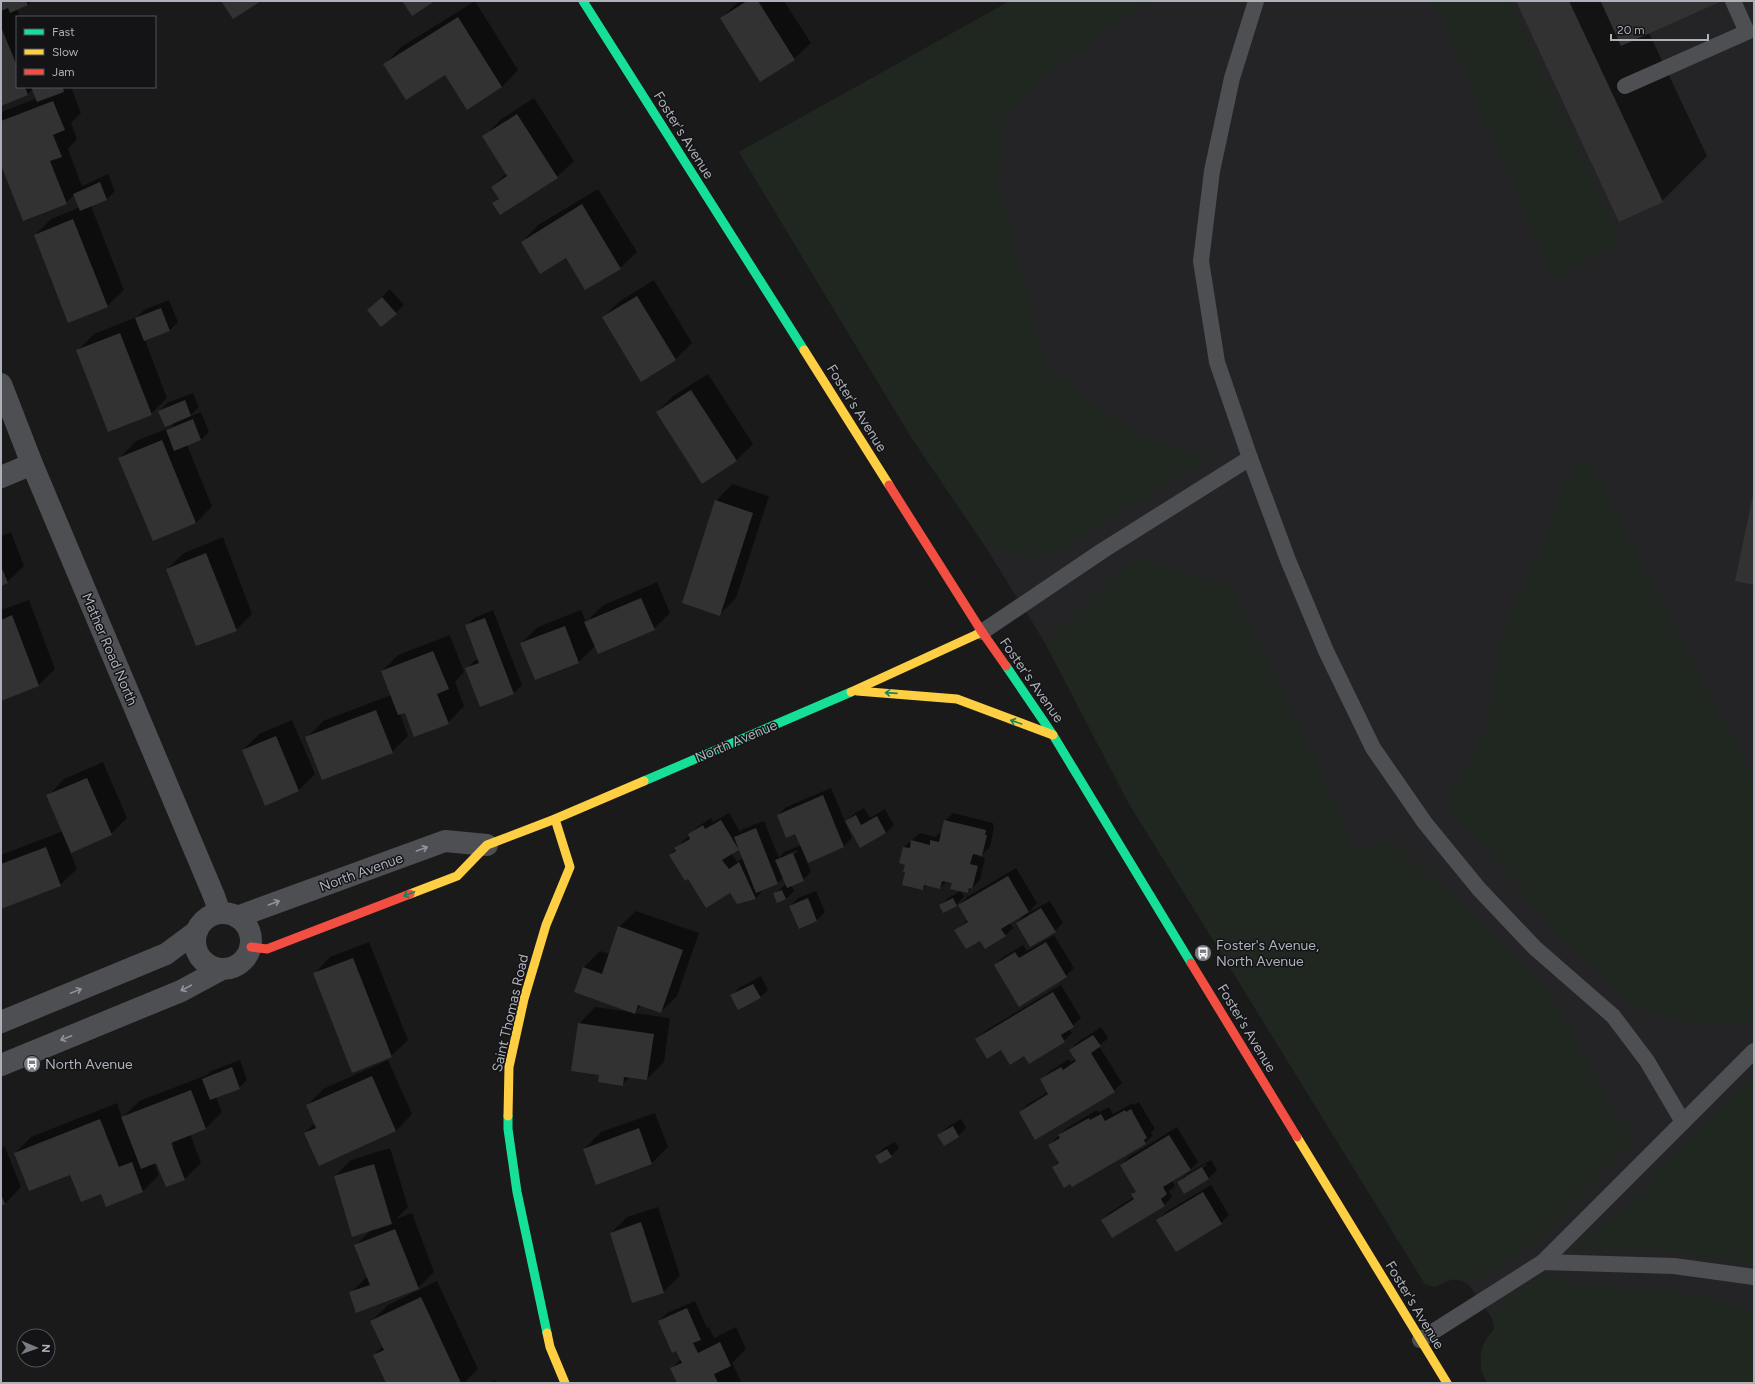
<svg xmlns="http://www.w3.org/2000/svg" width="1755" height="1384" font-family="Figtree,sans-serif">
<rect width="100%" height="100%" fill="#1a1a1a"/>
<path fill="#242426" d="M1010 1H1754V1383H1487L1481 1370V1357L1486 1340 1491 1335 1494 1329 1492 1318 1468 1284 1460 1279H1452L1435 1287 1425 1284 1128 802 1044 641 985 546 911 437 739 152Z"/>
<g fill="#202721">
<path d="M1010 1H1151L1096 37 1044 79 1001 124 1000 190 1047 368 1138 435 1210 456 1089 533 1041 560 985 546 911 437 739 152Z"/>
<path d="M1433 1H1510L1622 242 1553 278Z"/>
<path d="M1579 461 1592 467 1754 777V1016L1746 1023 1696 1024 1635 1009 1600 970 1573 951 1551 929 1537 909 1445 805 1487 728 1495 666 1510 614 1539 552 1559 498 1572 470Z"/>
<path d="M1134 556 1231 585 1300 726 1356 850 1393 840 1551 994 1615 1113 1640 1136 1536 1241 1495 1271 1468 1284C1454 1275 1448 1281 1435 1287L1425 1284 1128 802 1044 641Z"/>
<path d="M1754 1076V1264L1666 1251 1605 1249 1573 1250 1610 1216H1620L1653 1184 1652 1174Z"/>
<path d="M1546 1272 1575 1283 1700 1295 1754 1309V1383H1487C1481 1370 1477 1354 1486 1340 1492 1329 1497 1333 1492 1318L1510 1295Z"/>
</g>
<g fill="#0007" fill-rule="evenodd">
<path d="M1 1H31L28 5 17 9 20 17H17V87H71L81 113 71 123 77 139 68 149 82 186 108 174 115 191 107 199 91 206 124 290 107 306 35 235 51 219 80 207 74 195 66 203 1 162V114L4 111 37 98 33 89 28 94 1 105Z"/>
<path d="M475 1 518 70 502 87 467 109 445 74 385 64 401 47Z"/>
<path d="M739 1H784L811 43 794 59 721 18Z"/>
<path d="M1517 1H1720L1649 33 1707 156 1662 201Z"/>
<path d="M534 98 574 161 557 177 493 204 499 198 492 187 507 173 484 137 500 120Z"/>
<path d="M598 189 637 252 620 268 566 257 522 242 538 225Z"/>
<path d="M654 280 692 343 676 359 642 380 603 317 620 301Z"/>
<path d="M390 289 404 305 396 313 368 310Z"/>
<path d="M169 300 178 322 170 330 145 340 167 398 151 414 78 350 94 334 137 317 144 310Z"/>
<path d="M708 374 753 444 736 461 657 412 673 396Z"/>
<path d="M193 393 199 407 189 417 201 412 209 432 201 440 187 445 212 506 196 523 120 458 136 441 171 427 177 421 159 411 167 403Z"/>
<path d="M732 484 769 496 736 598 719 615 716 501Z"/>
<path d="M11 532 24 566 7 582 1 585V536Z"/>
<path d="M223 537 252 614 236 630 167 569 184 553Z"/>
<path d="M657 582 670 613 654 629 596 645 579 662 521 643 538 627 581 610 586 622 602 606Z"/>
<path d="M29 600 55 669 39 685 1 700V610Z"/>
<path d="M493 610 522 685 514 693 466 669 474 661 479 659 466 626 474 618Z"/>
<path d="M450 635 464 672 455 682 464 706 448 723 405 712 400 714 408 736 392 752 307 738 323 721 391 695 382 671 398 655Z"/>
<path d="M292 720 315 774 299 790 265 805 243 750 259 734Z"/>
<path d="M103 762 127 818 111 834 70 852 77 869 60 885 1 908V855L63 831 48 796 64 779Z"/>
<path d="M831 788 852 838 844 846 807 862 811 872 803 880 791 885 794 891 786 899 775 893 786 884 783 878 777 884 763 890 756 898 737 903 730 892 689 877 670 855 684 840 690 836 689 835 697 827 711 818 713 822 729 813 740 832 743 829 764 821 779 858 784 852 801 845 796 832 778 815 786 807ZM739 848 743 858 737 862 731 853ZM797 850 798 852 785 857V855Z"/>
<path d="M864 808 870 818 885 809 894 825 886 833 847 821 855 813Z"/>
<path d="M953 813 993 823V827H994L990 847 982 855 978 854V856L985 858 980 880 968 892 953 883 947 881 940 888 927 885 923 889 907 872 906 864 900 863 904 847 920 833 935 837 939 833 942 834 945 821Z"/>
<path d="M1016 868 1037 903 1028 913 1050 901 1063 923 1055 931 1017 923 1026 913 1010 922 1013 928 1005 936 980 939 955 930 968 920 959 905 967 897Z"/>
<path d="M816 891 825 912 817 920 790 906 798 898Z"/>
<path d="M961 891 964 897 956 905 940 906 948 898Z"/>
<path d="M636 911 699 933 677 996 661 1012 642 1005 634 1013 670 1018 664 1062 647 1079 631 1076 623 1084 600 1074 579 1024 595 1007 631 1012 575 992 584 967 600 951 610 954 619 927Z"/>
<path d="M1054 935 1074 968 1066 976 995 965 1003 957 1023 945 1027 951Z"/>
<path d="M369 942 408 1040 391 1056 314 974 330 957Z"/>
<path d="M761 976 768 990 760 998 731 996 739 988Z"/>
<path d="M1061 985 1081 1018 1069 1029 1072 1033 1064 1041 1001 1049 977 1039 985 1031Z"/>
<path d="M1101 1027 1108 1038 1099 1046 1122 1083 1114 1091 1020 1112 1028 1104 1048 1092 1041 1080 1049 1072 1069 1059 1071 1062 1076 1059 1070 1050 1078 1042Z"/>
<path d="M240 1060 247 1080 239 1088 216 1097 222 1112 206 1128 190 1134 201 1163 185 1179 166 1186 157 1162 154 1163 159 1175 143 1191 102 1193 71 1174 15 1153 31 1137 117 1103 122 1118 139 1101 207 1075 211 1071ZM169 1138H171L174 1147H172Z"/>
<path d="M388 1060 412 1114 396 1131 305 1133 315 1123 307 1106 323 1089Z"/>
<path d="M1139 1102 1155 1129 1151 1132 1153 1135 1145 1143 1053 1167 1059 1161 1049 1145 1067 1128 1097 1110 1099 1112 1109 1107 1113 1114 1133 1103 1134 1105Z"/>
<path d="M655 1113 668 1147 652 1163 584 1149 601 1132Z"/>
<path d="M961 1119 966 1128 958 1136H938L946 1128Z"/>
<path d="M1177 1127 1198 1162 1189 1171 1172 1181 1175 1186 1169 1191 1172 1197 1164 1205 1102 1220 1110 1212 1134 1197 1133 1195 1136 1191 1121 1165 1129 1157Z"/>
<path d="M895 1142 899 1148 891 1156H876L884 1148Z"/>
<path d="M5 1147 21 1187 5 1204 1 1205V1148Z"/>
<path d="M390 1148 408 1207 396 1219 412 1213 434 1272 418 1288 350 1293 368 1276 356 1245 371 1230 335 1176 351 1160Z"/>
<path d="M1211 1160 1217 1170 1209 1178 1185 1192 1178 1182 1188 1173ZM1206 1164 1207 1165 1186 1178V1175Z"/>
<path d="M1211 1185 1229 1215 1221 1223 1158 1220 1166 1212Z"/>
<path d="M658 1207 680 1276 663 1292 611 1233 627 1217Z"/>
<path d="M437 1281 478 1369 464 1383H387L374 1355 383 1346 371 1321 388 1305Z"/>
<path d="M695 1301 707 1328 709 1327 714 1338 736 1327 746 1349 732 1363 742 1383H678L671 1369 681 1359 659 1321 667 1313Z"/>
<path d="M495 1380 497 1383H490Z"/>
</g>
<g fill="#323232">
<path d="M1 1H26L28 5 10 13 8 8 1 11Z"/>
<path d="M221 1H261L233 19Z"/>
<path d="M402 1H435L412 16Z"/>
<path d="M747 1H758L795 60 760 82 720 18Z"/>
<path d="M1516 1H1569L1663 202 1619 222Z"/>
<path d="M1603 1H1722L1621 46 1601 2Z"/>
<path d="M458 17 502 87 467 110 445 75 406 100 383 64Z"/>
<path d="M1 27 17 66V87H25L28 95 1 106Z"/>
<path d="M31 87H63L64 92 37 102Z"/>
<path d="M53 101 65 130 53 135 62 157 50 161 67 204 23 221 1 165V121Z"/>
<path d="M517 114 558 178 500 215 492 203 499 199 491 187 507 176 482 136Z"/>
<path d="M100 182 107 200 80 211 73 194Z"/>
<path d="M582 204 621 269 585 290 566 258 540 274 521 242Z"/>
<path d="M73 219 108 307 68 323 34 235Z"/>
<path d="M637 296 676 360 641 382 602 317Z"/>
<path d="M382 297 397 314 381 327 367 310Z"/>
<path d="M161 308 170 331 144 341 135 318Z"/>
<path d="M120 333 152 415 108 432 76 350Z"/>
<path d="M691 390 737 461 702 484 656 412Z"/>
<path d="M185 400 191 416 165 427 158 411Z"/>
<path d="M193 419 201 440 174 451 166 430Z"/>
<path d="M162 440 196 523 153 541 118 458Z"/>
<path d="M1753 495H1754V585L1735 581Z"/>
<path d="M715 500 753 513 720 616 682 603Z"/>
<path d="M206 553 237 631 196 646 166 569Z"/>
<path d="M1 566 8 583 1 586Z"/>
<path d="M641 598 655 630 598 654 584 622Z"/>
<path d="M12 615 39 686 1 701V620Z"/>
<path d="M485 618 514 694 480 707 465 668 479 663 465 625Z"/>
<path d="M565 626 579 663 535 680 520 643Z"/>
<path d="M433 651 449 689 437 694 449 724 414 737 405 713 398 715 381 671Z"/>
<path d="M376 710 393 753 322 780 305 737Z"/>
<path d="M276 736 299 791 265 806 242 750Z"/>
<path d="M87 778 112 835 71 853 46 795Z"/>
<path d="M823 795 844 847 808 863 795 834 786 838 777 815Z"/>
<path d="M856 815 861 825 877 816 886 833 860 848 845 821Z"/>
<path d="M721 820 739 850 734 837 756 828 778 884 756 893 739 850 722 860 729 869 739 862 756 899 737 904 730 893 706 908 688 879 685 881 669 855 676 851 674 848 690 839 688 834 703 825 705 829Z"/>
<path d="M944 820 986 830 985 835H987L982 856 973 854 970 864 978 866 972 889 969 888 968 893 950 889 952 883 942 881 940 889 924 885 923 890 902 885 905 872H903L905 865 899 863 903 847 910 848 911 840 930 845V840L939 842Z"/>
<path d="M46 847 61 886 1 909V864Z"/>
<path d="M793 853 804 881 787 888 775 860Z"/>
<path d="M1008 876 1029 912 1001 929 1006 936 985 949 980 941 966 949 954 930 968 922 958 905Z"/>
<path d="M782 890 786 899 777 903 773 893Z"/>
<path d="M808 898 817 921 799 929 789 906Z"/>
<path d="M953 898 957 906 943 913 939 905Z"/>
<path d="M1041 908 1056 932 1030 947 1016 923Z"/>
<path d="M618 926 683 950 661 1013 638 1005 635 1014 574 992 583 967 602 974Z"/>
<path d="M1046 942 1067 977 1019 1007 994 965 1015 952 1019 958Z"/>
<path d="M353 958 392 1057 352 1073 313 973Z"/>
<path d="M753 984 761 998 738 1010 730 995Z"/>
<path d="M1053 992 1074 1027 1061 1035 1065 1042 1029 1064 1024 1056 1010 1065 1001 1050 987 1059 975 1039Z"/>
<path d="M578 1023 654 1034 647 1080 624 1077 623 1086 598 1082 599 1075 571 1071Z"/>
<path d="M1093 1035 1101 1046 1091 1053 1115 1092 1035 1140 1019 1112 1048 1094 1040 1079 1061 1067 1063 1070 1076 1061 1069 1050Z"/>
<path d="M232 1067 240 1089 210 1100 202 1079Z"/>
<path d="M372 1076 396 1131 319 1166 304 1133 316 1128 306 1105Z"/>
<path d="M191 1090 206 1129 171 1143 185 1180 166 1187 156 1163 141 1169 121 1117Z"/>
<path d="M1131 1109 1147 1138 1144 1140 1146 1144 1072 1187 1070 1184 1064 1188 1052 1167 1059 1163 1048 1145 1060 1138 1058 1135 1089 1118 1090 1120 1101 1114 1105 1121 1125 1110 1126 1112Z"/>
<path d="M100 1119 119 1167 132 1162 143 1192 106 1207 101 1194 81 1202 70 1175 29 1191 14 1153Z"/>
<path d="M953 1126 959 1137 944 1146 937 1135Z"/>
<path d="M639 1128 652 1164 596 1185 583 1149Z"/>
<path d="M1169 1135 1191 1170 1163 1187 1167 1194 1161 1199 1165 1206 1112 1238 1101 1220 1134 1199 1131 1194 1136 1192 1120 1165Z"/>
<path d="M887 1149 892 1157 880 1164 875 1156Z"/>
<path d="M374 1164 392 1224 352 1237 334 1176Z"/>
<path d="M1202 1167 1209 1179 1184 1194 1177 1182Z"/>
<path d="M1203 1192 1222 1224 1176 1252 1156 1220Z"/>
<path d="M1 1194 5 1204 1 1206Z"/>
<path d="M641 1222 664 1293 632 1303 610 1233Z"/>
<path d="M395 1229 419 1289 356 1313 349 1292 370 1285 354 1245Z"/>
<path d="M421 1297 461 1383H386L373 1355 384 1350 370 1321Z"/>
<path d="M687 1308 701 1340 693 1343 698 1353 720 1342 731 1366 714 1374 718 1383H677L670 1368 682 1363 676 1351 672 1353 658 1321Z"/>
</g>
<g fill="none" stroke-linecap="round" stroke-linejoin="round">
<g stroke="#4e4f53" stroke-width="16">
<path d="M1256 1 1232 78 1212 171 1201 261 1217 362 1250 458 1288 560 1326 651 1373 748 1425 823 1479 889 1535 948 1613 1016 1647 1061 1683 1122"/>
<path d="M1625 86 1747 32 1733 1"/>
<path d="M982 632 1102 551 1250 458"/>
<path d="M1543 1262 1754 1051"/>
<path d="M1420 1340 1543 1262 1674 1266 1754 1277"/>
</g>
<g stroke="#4e4f53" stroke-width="22">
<path d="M1 384 32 464 214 896 220 913"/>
<path d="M1 477 32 464"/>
<circle cx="223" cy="941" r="28"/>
<path d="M237 917 445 841 487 845"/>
<path d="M1 1022 166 954 197 931"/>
<path d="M1 1065 181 991 220 970"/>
</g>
<g stroke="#16e098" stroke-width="9">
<path d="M583 1 804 350"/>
<path d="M1006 666 1053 735 1191 963"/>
<path d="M644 781 851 692"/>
<path d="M508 1116V1129L517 1192 547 1333"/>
</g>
<g stroke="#ffcf43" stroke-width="9">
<path d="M804 350 889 485"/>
<path d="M857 691 957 699 1053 735"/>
<path d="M851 692 982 632"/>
<path d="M410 894 457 876 487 845 555 819 644 781"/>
<path d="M508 1116 509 1067 524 999 546 925 570 867 555 819"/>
<path d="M1297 1137 1447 1383"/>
<path d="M547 1333 550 1347 565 1383"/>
</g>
<g stroke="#f24e42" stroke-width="9">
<path d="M889 485 982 632 1006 666"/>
<path d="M251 947 267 949 410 894"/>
<path d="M1191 963 1297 1137"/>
</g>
</g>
<defs><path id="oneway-shaft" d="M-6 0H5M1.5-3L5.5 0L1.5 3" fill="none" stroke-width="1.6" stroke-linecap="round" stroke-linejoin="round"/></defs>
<g stroke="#15845e">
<use href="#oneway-shaft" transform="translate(891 693) rotate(-176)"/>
<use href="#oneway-shaft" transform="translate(1016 722) rotate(-161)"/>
<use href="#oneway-shaft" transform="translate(409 894) rotate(159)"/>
</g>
<g stroke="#90949b">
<use href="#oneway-shaft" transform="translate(422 849) rotate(-20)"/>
<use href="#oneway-shaft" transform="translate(274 903) rotate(-20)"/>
<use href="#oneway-shaft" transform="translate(186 988) rotate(152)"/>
<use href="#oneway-shaft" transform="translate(76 991) rotate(-22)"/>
<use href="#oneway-shaft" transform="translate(66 1038) rotate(158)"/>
</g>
<defs>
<g id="bus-disc" transform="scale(0.9)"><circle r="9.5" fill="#797c82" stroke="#141416"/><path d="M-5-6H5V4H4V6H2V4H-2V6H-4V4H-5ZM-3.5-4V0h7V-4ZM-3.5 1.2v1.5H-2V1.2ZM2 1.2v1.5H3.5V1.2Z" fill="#fff"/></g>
</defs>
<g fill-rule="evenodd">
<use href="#bus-disc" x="1203" y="953"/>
<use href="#bus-disc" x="32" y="1064"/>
</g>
<g text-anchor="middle" stroke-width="3" stroke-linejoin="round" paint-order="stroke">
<g font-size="14" fill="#acb1ba" stroke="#141416">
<text transform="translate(684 135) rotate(58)" y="5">Foster's Avenue</text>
<text transform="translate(857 408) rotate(58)" y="5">Foster's Avenue</text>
<text transform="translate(110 649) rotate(67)" y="5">Mather Road North</text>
<text transform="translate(1032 680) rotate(55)" y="5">Foster's Avenue</text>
<text transform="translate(736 741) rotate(-23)" y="5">North Avenue</text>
<text transform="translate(361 872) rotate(-20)" y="5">North Avenue</text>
<text transform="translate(510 1013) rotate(-77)" y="5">Saint Thomas Road</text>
<text transform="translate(1247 1028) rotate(59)" y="5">Foster's Avenue</text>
<text transform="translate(1415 1305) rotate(59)" y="5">Foster's Avenue</text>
</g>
<g font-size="14" fill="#acb1ba" stroke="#141416" text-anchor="start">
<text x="1216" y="950">Foster's Avenue,<tspan x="1216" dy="16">North Avenue</tspan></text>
<text x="45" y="1069">North Avenue</text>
</g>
</g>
<rect width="1755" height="1384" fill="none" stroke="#acb1ba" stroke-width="4"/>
<rect x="16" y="16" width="140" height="72" fill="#141416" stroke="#515358"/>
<rect x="24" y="29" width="20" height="6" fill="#16e098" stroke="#515358"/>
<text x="52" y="36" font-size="12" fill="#acb1ba">Fast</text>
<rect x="24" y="49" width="20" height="6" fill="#ffcf43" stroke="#515358"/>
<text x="52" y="56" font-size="12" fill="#acb1ba">Slow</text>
<rect x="24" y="69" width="20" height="6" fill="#f24e42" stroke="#515358"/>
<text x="52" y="76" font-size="12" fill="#acb1ba">Jam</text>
<g transform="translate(36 1348) rotate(92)"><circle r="19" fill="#141416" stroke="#515358"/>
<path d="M0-3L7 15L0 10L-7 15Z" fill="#797c82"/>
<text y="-6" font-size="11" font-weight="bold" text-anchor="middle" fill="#acb1ba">N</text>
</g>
<path d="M1611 34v6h97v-6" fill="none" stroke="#acb1ba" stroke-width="2"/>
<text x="1617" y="34" font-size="12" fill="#acb1ba" stroke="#141416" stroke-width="3" paint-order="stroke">20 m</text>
</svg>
